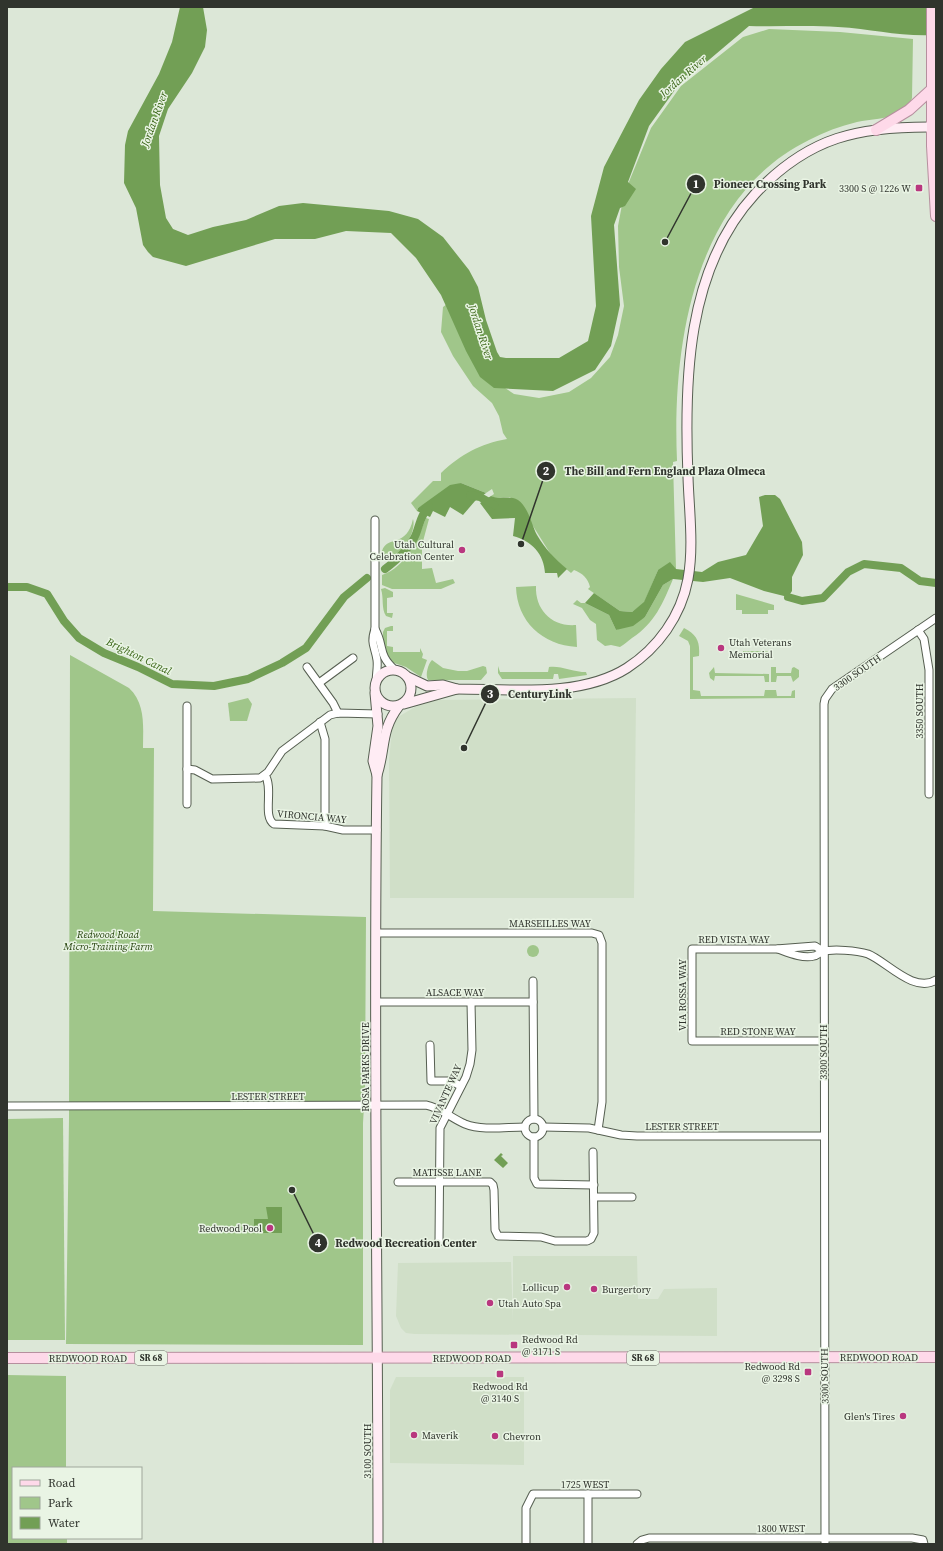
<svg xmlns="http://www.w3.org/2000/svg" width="943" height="1551" font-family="'Source Serif 4',serif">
<rect width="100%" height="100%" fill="#dce7d7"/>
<g fill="#d0dfc8">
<path d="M636 698 634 898H390L389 760 392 729 398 717 415 707 437 700Z"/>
<path d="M513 1256H637L638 1299H658L664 1289 717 1288V1336L414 1334 406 1333 401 1328 396 1316 398 1263 511 1262 513 1321Z"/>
<path d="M396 1377H524V1465L390 1463V1390Z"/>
</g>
<g fill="#a0c68a">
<path d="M769 29 840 32 913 39 912 98C910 105 905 109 899 113 888 119 870 119 857 122 840 126 824 132 809 140 693 197 672 346 677 461L673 462 676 569 658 570 644 603 632 612 620 611 588 589 590 587C588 578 582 573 574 570L571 573 553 558 533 526 510 497 495 498 491 496 494 494 492 489 486 493 461 483 418 508 417 511 411 503 433 481H441V473C461 454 480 444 507 439L503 433 499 416 492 403 473 386 453 356 441 332 443 307 450 302 496 382 514 394 539 398 569 392 591 378 610 357 618 335 624 306 619 267 618 226 624 194 651 128 681 86 743 37Z"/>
<path d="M426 518 429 519 422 545V569L432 568 436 583 453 579 455 583 441 589H392L382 585V575C406 567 417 540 426 518Z"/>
<path d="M413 519C417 531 401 558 388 562L382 551C387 535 407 548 413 519Z"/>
<path d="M673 579C663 603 655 623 632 638 628 641 625 644 620 647L611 645 605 646 597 640 596 624 590 620 582 608 573 604 577 600 581 603H585L609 615 616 630 645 617 663 585Z"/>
<path d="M536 586C535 610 552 627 576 625L577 647C542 645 517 621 516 587Z"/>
<path d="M385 588 393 592V597L387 598V613H393L392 618 386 616C381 608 384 598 381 589Z"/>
<path d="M736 594 774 605V610H768V614H742V610H736Z"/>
<path d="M391 626H393V631H387V646L393 647V652H420V648L423 654 422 658 427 660 421 677 406 667 391 662 388 658 383 645V632L385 628Z"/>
<path d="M684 628C697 635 700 641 699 656L693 657V690L700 691 701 696H764L765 690H776L777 696H791L792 691 795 690V698L690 699V646L688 641 679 636Z"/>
<rect x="743" y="651" width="25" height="4"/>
<path d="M70 655 129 688C146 704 143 727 143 748H154L153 911 366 917 365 1090 363 1123V1345L66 1344 69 1118Z"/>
<path d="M432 660 443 668 458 671H467L483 666 486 667 487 673 481 680H428C425 675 428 664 432 660Z"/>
<path d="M498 666 500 672H548L549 667C559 665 574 672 586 672L587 675 559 679 558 674H554L553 679H502L498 673Z"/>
<path d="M714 667 715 673 769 674V682H765L764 676H715L714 681 710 678 709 673Z"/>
<path d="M771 667H776V673H791L792 668 794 667 799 670V677L793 682 791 676H777L776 682H771Z"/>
<path d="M248 698 252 704 247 721H230L228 703Z"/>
<circle cx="533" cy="951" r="6"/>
<path d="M63 1118 65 1340H7V1119Z"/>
<path d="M7 1375 66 1376V1468H13V1538H67V1544H7Z"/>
</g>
<g fill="#729f55">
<path d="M180 7H203L207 30 205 47 192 73 168 109 159 136 160 185 166 218 173 229 188 235 213 227 246 220 279 206 303 203 389 211 418 219 443 237 469 270 478 287 486 320 497 352 500 357 506 358H559L588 341 596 306 591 216 604 167 639 100 661 69 685 42 755 7H936V35C900 37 873 29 838 27 809 25 778 27 749 26L677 87 649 126 628 182 636 189 625 206 620 208 614 225 620 305 611 346 595 370 553 391 494 388 480 377 466 351 441 295 416 258 391 233 346 231 315 239H275L186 266 153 257 148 252 143 245 136 208 124 183 125 145 128 131 159 74 172 42Z"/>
<path d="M461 483 486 493 475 501 463 515 450 507 445 517 433 511 430 517 417 511 418 508 450 485Z"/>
<path d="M765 495H775L780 499 802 542 803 555 792 577V591L788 597 764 591 730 578 703 582 673 579 663 585 645 617 633 626 616 630 609 615 585 603 594 593 620 611 632 612 644 602 658 570 670 562 676 569 702 572 718 562 746 555 763 526 759 497Z"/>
<path d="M491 496C499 500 509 495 518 500 529 508 531 524 537 535 545 549 555 559 567 569L558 578 557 573H545C544 554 532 541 513 536L515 518 492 519 480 503Z"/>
<path d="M501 1153 503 1155 501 1156 508 1163 503 1168 494 1160Z"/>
<path d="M266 1207H282V1233H254V1219H268Z"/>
</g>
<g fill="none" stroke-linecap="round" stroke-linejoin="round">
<g stroke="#729f55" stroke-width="8">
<path d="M470 495 480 497 494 505"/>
<path d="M385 569C397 560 410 549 416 534 420 523 421 515 429 506"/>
<path d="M7 587H27L47 594 64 621 79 638 104 653 138 667 172 684 214 686 248 679 282 663 306 648 344 597 367 578"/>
<path d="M788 597 802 601 823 598 848 572 864 564 901 568 920 581 936 583"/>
</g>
<g stroke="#565f51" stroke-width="9">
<g id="street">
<path d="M375 520V629C370 644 375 646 377 660 378 667 376 675 376 683"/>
<path d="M375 629C385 647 377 654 395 670"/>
<path d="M918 630 924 639 929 670V794"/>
<path d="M307 667 333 703 338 713"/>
<path d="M319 683 353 658"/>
<path d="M320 722 325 739V826"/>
<path d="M187 769 195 770 212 779 260 778 268 772 282 751 330 715 338 713 378 714"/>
<path d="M265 775C274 789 262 816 274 824L325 826 343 830H377"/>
<path d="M187 804V706"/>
<path d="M376 933H592L599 935 602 943V1102L598 1130"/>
<path d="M778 949C789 953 803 959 814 956 817 956 819 953 822 952 832 948 858 951 868 954 886 961 914 994 936 980"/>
<path d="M823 951 815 946 776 949H692V1041H823"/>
<path d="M533 981 534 1119"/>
<path d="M376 1002H533"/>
<path d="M430 1045 431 1081H451L461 1086"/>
<path d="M7 1106 426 1105C441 1108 451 1118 465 1124 483 1131 505 1127 525 1127"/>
<circle cx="534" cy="1128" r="9"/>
<path d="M543 1127 589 1128 621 1135 637 1136H823"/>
<path d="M534 1137V1178L537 1184 594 1185"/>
<path d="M398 1182H490L493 1185 494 1190 495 1230 498 1236 541 1237 555 1241H587L591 1239 594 1233 593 1152"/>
<path d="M594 1197H632"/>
<path d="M439 1242 440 1128 466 1077 470 1064 472 1050 471 1002"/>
<path d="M526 1544V1508L533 1494H637"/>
<path d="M588 1544V1494"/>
<path d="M637 1544 642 1540 649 1538H912L923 1540 924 1544"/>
<path d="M825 1544 824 704 825 699 832 689 936 618"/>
</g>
</g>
<g stroke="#565f51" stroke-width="11">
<g id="secondary">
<circle cx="393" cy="688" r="18"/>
<path d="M408 677 427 686 443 685 457 689C510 689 580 698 627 668 658 648 681 616 688 579 694 546 689 510 688 477 684 381 686 269 755 194 809 136 860 126 936 127"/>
<path d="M375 693 378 726 373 761 377 775C373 1032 378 1288 378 1544"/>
<path d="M404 704 457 689"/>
<path d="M377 775C386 748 380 731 399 706"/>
</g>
</g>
<g stroke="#b68f9e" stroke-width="12">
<g id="primary">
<path d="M932 7V146L936 216"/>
<path d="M876 130 909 110 932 89"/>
<path d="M7 1358 936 1357"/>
</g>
</g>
<use href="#street" stroke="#fff" stroke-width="7"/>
<use href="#secondary" stroke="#ffecf4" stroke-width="9"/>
<use href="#primary" stroke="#fed9e9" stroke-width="10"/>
</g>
<g fill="#b9377f" stroke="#e9f4e4" stroke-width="1.5">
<rect x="915" y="184" width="8" height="8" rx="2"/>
<circle cx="462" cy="550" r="4"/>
<circle cx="721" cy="648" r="4"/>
<circle cx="270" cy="1228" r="4"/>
<circle cx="567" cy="1287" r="4"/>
<circle cx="594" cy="1289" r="4"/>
<circle cx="490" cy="1303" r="4"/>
<rect x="510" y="1341" width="8" height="8" rx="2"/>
<rect x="804" y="1368" width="8" height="8" rx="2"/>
<rect x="496" y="1370" width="8" height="8" rx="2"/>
<circle cx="903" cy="1416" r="4"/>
<circle cx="414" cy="1435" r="4"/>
<circle cx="495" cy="1436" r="4"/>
</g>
<g text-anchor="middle" stroke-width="3" stroke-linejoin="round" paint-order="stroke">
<g fill="#e9f4e4" stroke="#686e64" stroke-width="1">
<rect x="135" y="1351" width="32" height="14" rx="3"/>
<rect x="627" y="1351" width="32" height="14" rx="3"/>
</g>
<g font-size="9" font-weight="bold" fill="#30342d">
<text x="151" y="1361">SR 68</text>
<text x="643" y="1361">SR 68</text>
</g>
<g font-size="10" fill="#30342d" stroke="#e9f4e4" text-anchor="end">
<text x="911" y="192">3300 S @ 1226 W</text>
<text x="454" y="548">Utah Cultural<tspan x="454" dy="12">Celebration Center</tspan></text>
<text x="729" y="646" text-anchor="start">Utah Veterans<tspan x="729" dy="12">Memorial</tspan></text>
<text x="262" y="1232">Redwood Pool</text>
<text x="559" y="1291">Lollicup</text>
<text x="602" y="1293" text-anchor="start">Burgertory</text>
<text x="498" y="1307" text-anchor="start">Utah Auto Spa</text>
<text x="522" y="1343" text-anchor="start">Redwood Rd<tspan x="522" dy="12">@ 3171 S</tspan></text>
<text x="800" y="1370">Redwood Rd<tspan x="800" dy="12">@ 3298 S</tspan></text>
<text x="500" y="1390" text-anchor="middle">Redwood Rd<tspan x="500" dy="12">@ 3140 S</tspan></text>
<text x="895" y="1420">Glen's Tires</text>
<text x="422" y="1439" text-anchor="start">Maverik</text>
<text x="503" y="1440" text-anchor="start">Chevron</text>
</g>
<g font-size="10" fill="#30342d" stroke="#e9f4e4">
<text transform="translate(857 672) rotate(-35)" y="4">3300 SOUTH</text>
<text transform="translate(919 711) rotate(-90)" y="4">3350 SOUTH</text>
<text transform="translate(312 816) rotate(5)" y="4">VIRONCIA WAY</text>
<text x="550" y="927">MARSEILLES WAY</text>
<text x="734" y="943">RED VISTA WAY</text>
<text x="455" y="996">ALSACE WAY</text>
<text transform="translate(682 995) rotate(-90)" y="4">VIA ROSSA WAY</text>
<text x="758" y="1035">RED STONE WAY</text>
<text transform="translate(823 1052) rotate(-90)" y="4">3300 SOUTH</text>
<text transform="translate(365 1067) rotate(-90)" y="4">ROSA PARKS DRIVE</text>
<text transform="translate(445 1094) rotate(-66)" y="4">VIVANTE WAY</text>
<text x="268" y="1100">LESTER STREET</text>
<text x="682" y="1130">LESTER STREET</text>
<text x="447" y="1176">MATISSE LANE</text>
<text x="879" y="1361">REDWOOD ROAD</text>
<text x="88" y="1362">REDWOOD ROAD</text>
<text x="472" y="1362">REDWOOD ROAD</text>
<text transform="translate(824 1376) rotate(-91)" y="4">3300 SOUTH</text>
<text transform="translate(367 1451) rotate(-90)" y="4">3100 SOUTH</text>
<text x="585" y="1488">1725 WEST</text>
<text x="781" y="1532">1800 WEST</text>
</g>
<g font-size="10" font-style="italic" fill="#1f3d06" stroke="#e9f4e4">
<text x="108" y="938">Redwood Road<tspan x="108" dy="12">Micro-Training Farm</tspan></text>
</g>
<g font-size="11" font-style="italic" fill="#396416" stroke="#e9f4e4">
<text transform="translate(683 76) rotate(-41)" y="4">Jordan River</text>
<text transform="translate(154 119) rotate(-70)" y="4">Jordan River</text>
<text transform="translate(481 332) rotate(72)" y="4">Jordan River</text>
<text transform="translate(139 656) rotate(26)" y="4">Brighton Canal</text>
</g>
</g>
<path fill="none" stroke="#30342d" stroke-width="1.5" d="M665 242L696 184M521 544L546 471M464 748L490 694M292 1190L318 1243"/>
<g fill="#30342d" stroke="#e9f4e4" stroke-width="1.5">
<circle cx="665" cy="242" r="4"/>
<circle cx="521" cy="544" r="4"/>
<circle cx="464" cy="748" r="4"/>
<circle cx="292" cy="1190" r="4"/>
<circle cx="696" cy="184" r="10"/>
<circle cx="546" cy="471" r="10"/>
<circle cx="490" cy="694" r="10"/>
<circle cx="318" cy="1243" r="10"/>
</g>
<g font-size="12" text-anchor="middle" font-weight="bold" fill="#fff">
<text x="696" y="188">1</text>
<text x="546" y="475">2</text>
<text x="490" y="698">3</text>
<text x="318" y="1247">4</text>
</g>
<g font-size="11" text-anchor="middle" font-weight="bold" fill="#30342d" stroke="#e9f4e4" stroke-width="3" stroke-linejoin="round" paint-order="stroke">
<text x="770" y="188">Pioneer Crossing Park</text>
<text x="665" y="475">The Bill and Fern England Plaza Olmeca</text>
<text x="540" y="698">CenturyLink</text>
<text x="406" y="1247">Redwood Recreation Center</text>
</g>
<rect width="943" height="1551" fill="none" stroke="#30342d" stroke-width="16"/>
<rect x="12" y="1467" width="130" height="72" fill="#e9f4e4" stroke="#9fa79b"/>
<rect x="20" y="1480" width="20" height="6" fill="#fed9e9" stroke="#9fa79b"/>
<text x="48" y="1487" font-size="12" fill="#30342d">Road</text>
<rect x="20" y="1497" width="20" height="12" fill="#a0c68a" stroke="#9fa79b"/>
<text x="48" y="1507" font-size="12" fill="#30342d">Park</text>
<rect x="20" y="1517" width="20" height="12" fill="#729f55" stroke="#9fa79b"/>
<text x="48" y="1527" font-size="12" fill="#30342d">Water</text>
</svg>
